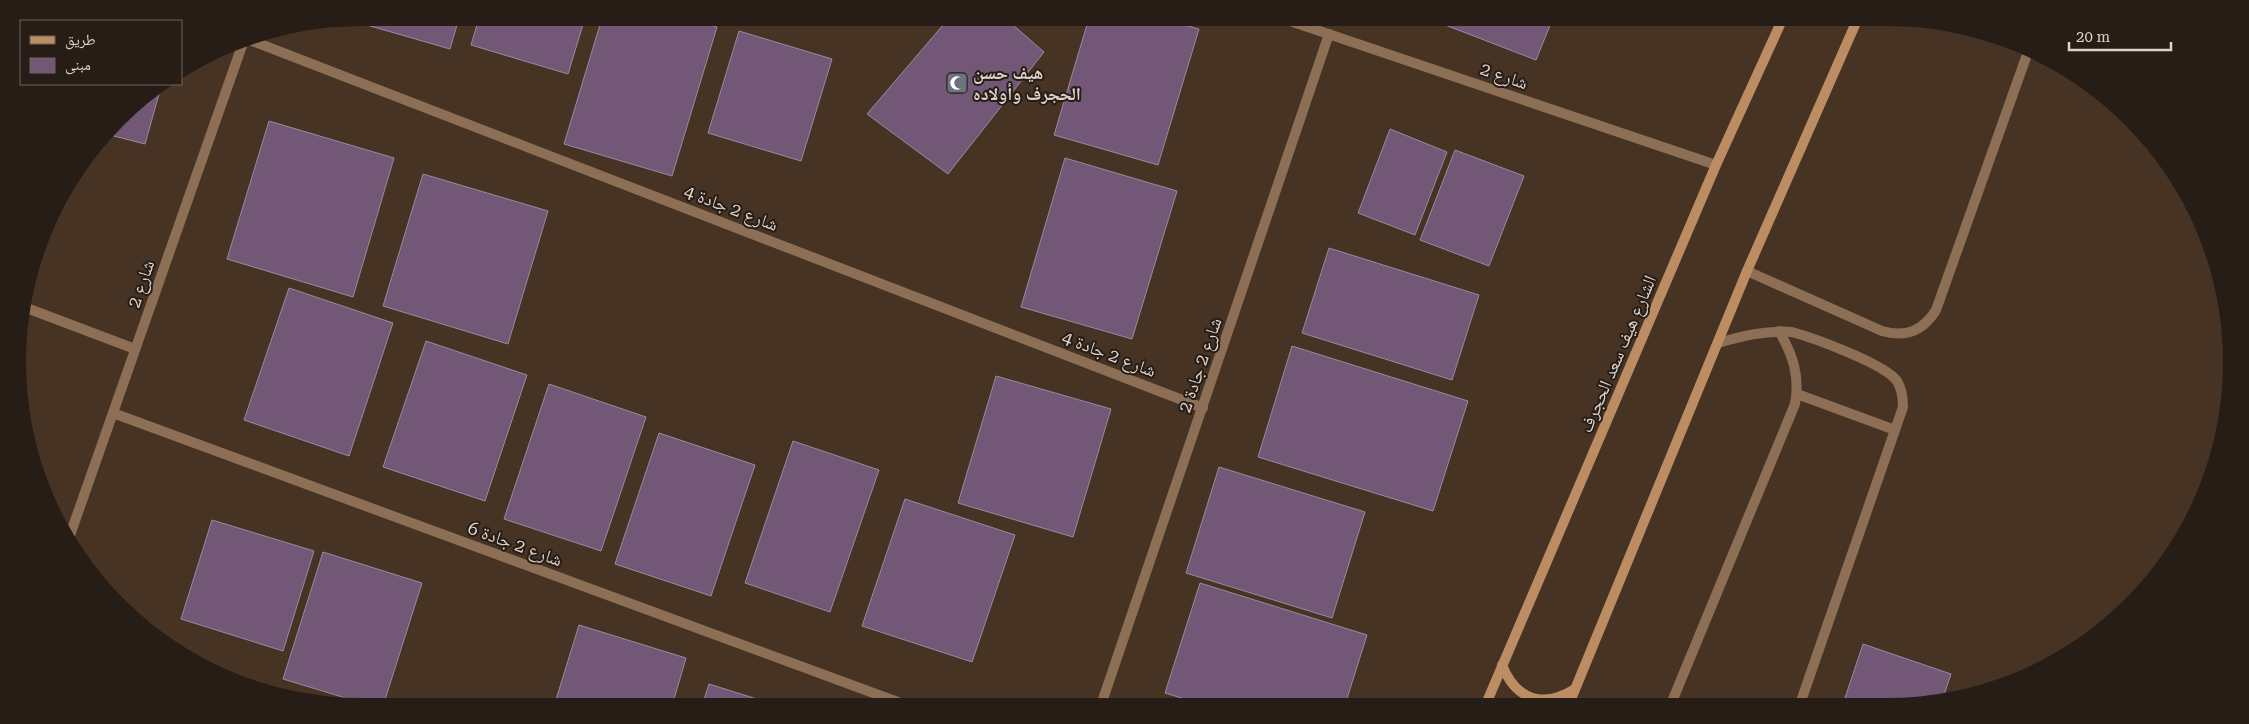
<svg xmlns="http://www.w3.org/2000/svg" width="2249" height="724" font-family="'Roboto Serif','Noto Naskh Arabic',serif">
<rect width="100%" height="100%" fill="#473324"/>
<g fill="#725776" stroke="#9c899f">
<path d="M362 18H459L450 49 346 19Z"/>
<path d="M479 18H585L568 74 471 45Z"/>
<path d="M602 18H686L717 27 672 176 564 144Z"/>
<path d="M949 18H1005L1044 52 948 174 867 114Z"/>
<path d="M1089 18H1159L1199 29 1158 165 1054 135Z"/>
<path d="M1427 18H1553L1536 60Z"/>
<path d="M739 31 832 59 801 161 708 133Z"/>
<path d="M161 87 145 144 106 134 135 103Z"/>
<path d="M269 121 394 158 353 297 227 259Z"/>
<path d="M1390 129 1447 152 1415 235 1358 213Z"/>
<path d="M1455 150 1524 176 1489 266 1420 240Z"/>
<path d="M1065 158 1177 191 1132 339 1021 307Z"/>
<path d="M423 174 548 211 508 344 383 306Z"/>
<path d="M1329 248 1479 295 1452 380 1302 333Z"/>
<path d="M289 288 393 323 349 456 244 420Z"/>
<path d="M426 341 527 375 485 501 383 467Z"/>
<path d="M1292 346 1468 401 1433 511 1258 457Z"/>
<path d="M996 376 1111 409 1073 537 958 503Z"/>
<path d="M549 384 646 417 601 551 504 519Z"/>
<path d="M659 433 755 465 711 596 615 564Z"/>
<path d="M793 441 879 470 830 612 745 583Z"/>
<path d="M1219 467 1365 512 1332 618 1186 573Z"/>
<path d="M905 499 1015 535 972 662 862 626Z"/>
<path d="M212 520 314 551 283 651 181 619Z"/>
<path d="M323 552 422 583 383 706H372L283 679Z"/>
<path d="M1200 583 1367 635 1345 705H1204L1165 693Z"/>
<path d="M579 625 686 658 672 706H554Z"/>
<path d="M1863 644 1951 674 1942 701 1932 704H1843Z"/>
<path d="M190 659 220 668 218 674Z"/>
<path d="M240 678 319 702 295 700 238 683Z"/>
<path d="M709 684 779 706H702Z"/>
</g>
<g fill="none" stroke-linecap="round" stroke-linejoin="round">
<g stroke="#8d6f55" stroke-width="10">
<path d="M1747 271 1882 331C1906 338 1923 331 1936 310L2029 49"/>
<path d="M24 307 135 349"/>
<path d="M1718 343C1742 336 1766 330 1792 332 1814 338 1885 364 1897 381 1902 389 1903 398 1903 407L1800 704"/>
<path d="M1797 394 1895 430"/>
<path d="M1671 704 1795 404C1800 376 1793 355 1779 331"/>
</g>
<g stroke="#8d6f55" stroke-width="10">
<path d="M1281 18 1716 165"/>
<path d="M247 39 1203 408"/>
<path d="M113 413 906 705"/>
<path d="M69 538 244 40"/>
<path d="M1101 705 1329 34"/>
</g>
<g stroke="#bc8d63" stroke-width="10">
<path d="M1502 665C1516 700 1543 709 1575 689"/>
<path d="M1486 704 1716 165 1783 18"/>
<path d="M1569 704 1747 271 1858 18"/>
</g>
</g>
<defs>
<g id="mosque-square" transform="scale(1.125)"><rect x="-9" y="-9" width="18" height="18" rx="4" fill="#6b7280" stroke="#261d16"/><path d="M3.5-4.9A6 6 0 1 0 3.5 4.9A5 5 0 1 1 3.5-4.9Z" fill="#fff"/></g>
</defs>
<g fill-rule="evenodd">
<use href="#mosque-square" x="957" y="83"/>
</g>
<g text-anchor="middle" stroke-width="4" stroke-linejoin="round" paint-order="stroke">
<g font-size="18" font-weight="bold" fill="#dfd2c9" stroke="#261d16" text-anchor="start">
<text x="973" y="79">هيف حسن<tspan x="973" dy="21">الحجرف وأولاده</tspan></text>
</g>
<g font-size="18" fill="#dfd2c9" stroke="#261d16">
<text transform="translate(1504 76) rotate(19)" y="6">شارع 2</text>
<text transform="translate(731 208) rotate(21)" y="6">شارع 2 جادة 4</text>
<text transform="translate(141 284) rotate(-71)" y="6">شارع 2</text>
<text transform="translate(1109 354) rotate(21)" y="6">شارع 2 جادة 4</text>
<text transform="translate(1618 354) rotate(-67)" y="6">الشارع هيف سعد الحجرف</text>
<text transform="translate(1200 365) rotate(-71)" y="6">شارع 2 جادة 2</text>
<text transform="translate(515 544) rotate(20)" y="6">شارع 2 جادة 6</text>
</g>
</g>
<path d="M0 0H2249V724H0ZM362 26H1887A336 336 0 0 1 2223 362V362A336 336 0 0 1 1887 698H362A336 336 0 0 1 26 362V362A336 336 0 0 1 362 26Z" fill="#261d16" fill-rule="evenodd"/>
<rect x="20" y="20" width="162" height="65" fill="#261d16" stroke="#70655e"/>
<rect x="30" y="36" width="25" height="8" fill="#bc8d63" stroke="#70655e"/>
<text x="65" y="45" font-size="15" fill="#dfd2c9">طريق</text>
<rect x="30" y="58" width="25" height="15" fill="#725776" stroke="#70655e"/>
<text x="65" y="70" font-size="15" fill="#dfd2c9">مبنى</text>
<path d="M2069 42v8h102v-8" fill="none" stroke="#dfd2c9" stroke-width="2.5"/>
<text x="2076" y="42" font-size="15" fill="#dfd2c9" stroke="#261d16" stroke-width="4" paint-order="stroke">20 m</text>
</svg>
